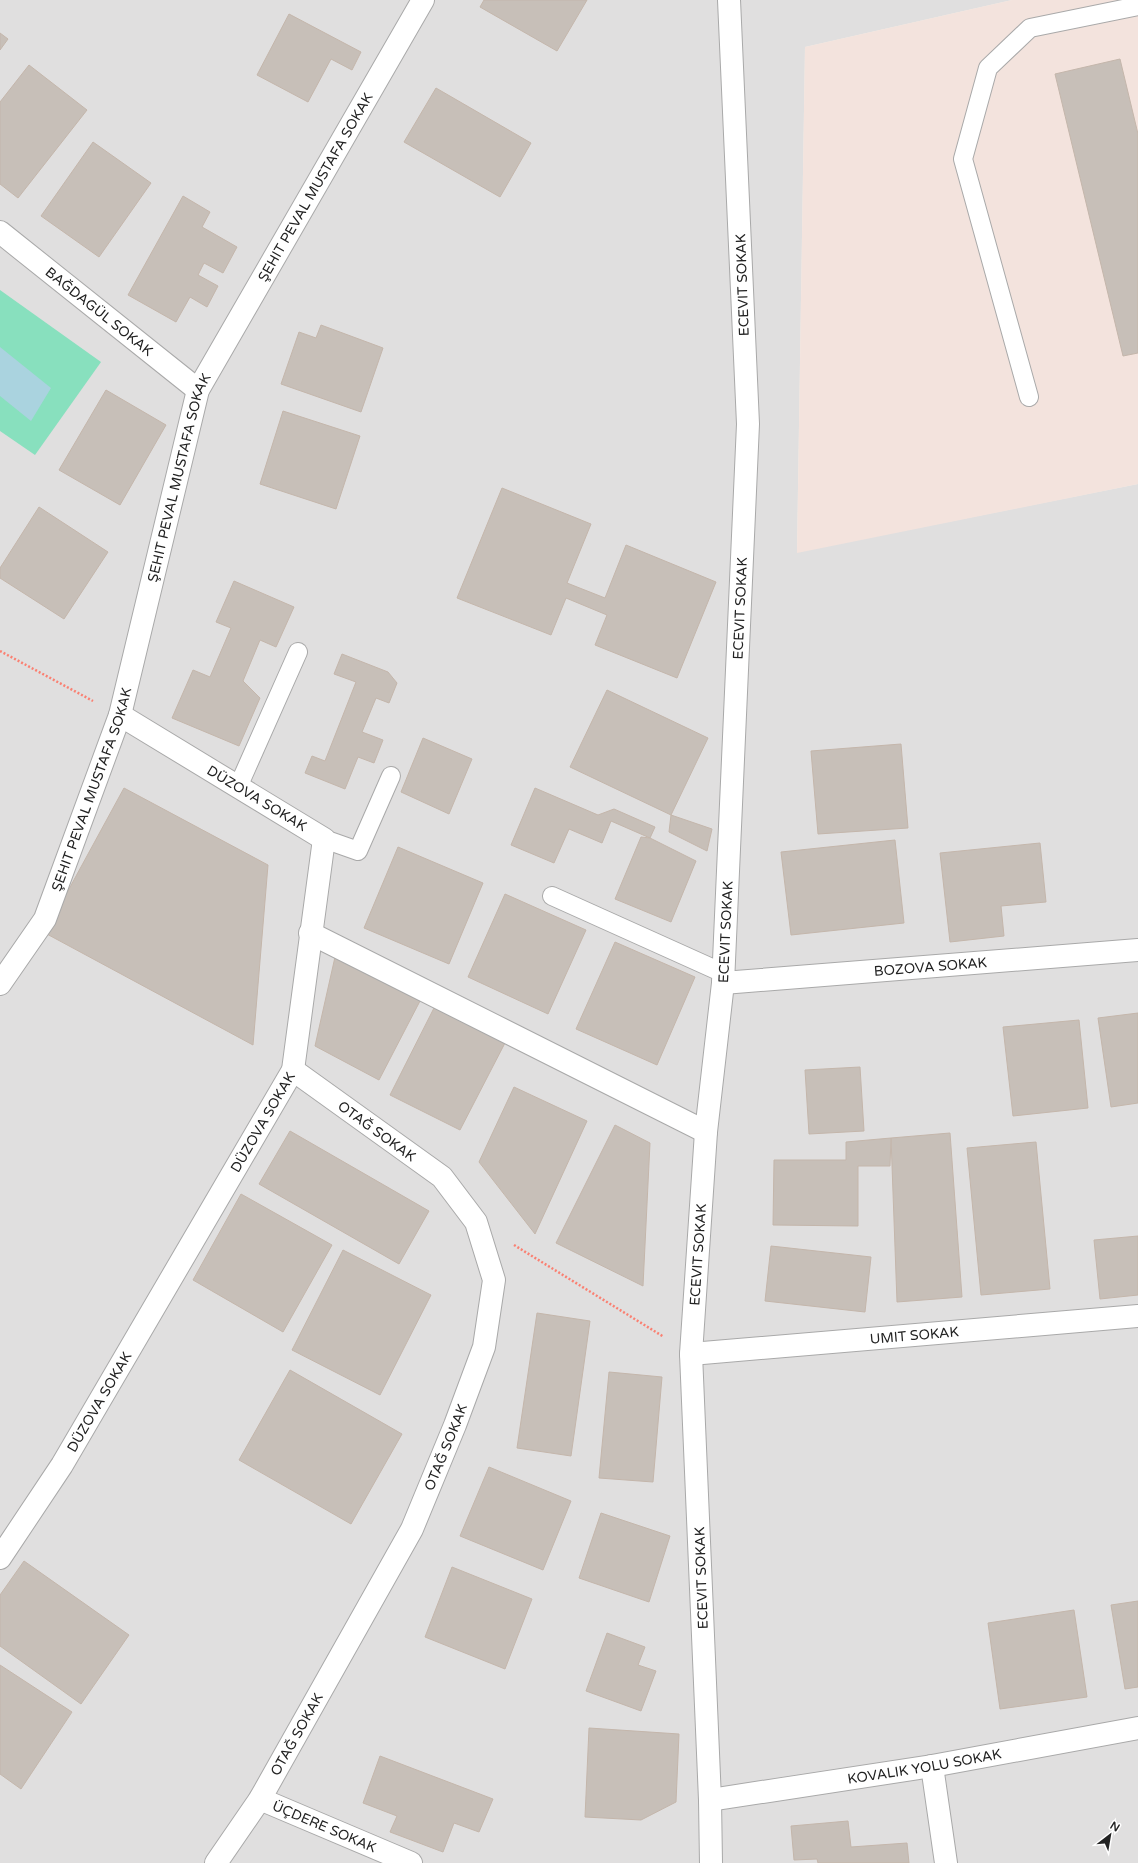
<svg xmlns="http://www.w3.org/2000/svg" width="1138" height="1863" font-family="'Varela Round',sans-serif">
<rect width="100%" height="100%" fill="#f2efe9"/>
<path fill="#e0dfdf" d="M0 0H1012L805 47 797 552 1138 484V1863H0Z"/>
<path fill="#f3e3dd" d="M1012 0H1138V484L797 553 805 47Z"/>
<path fill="#88e0be" d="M0 290 101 362 35 455 0 431Z"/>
<path fill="#aad3df" d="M0 347 51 388 31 421 0 396Z"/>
<g fill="#c7bfb8" stroke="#c4b6ab">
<path d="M484 0H587L557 51 480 7Z"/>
<path d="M289 14 361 52 352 70 331 59 308 102 257 75Z"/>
<path d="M0 33 8 39 0 50Z"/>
<path d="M1120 59 1138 134V353L1123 356 1055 74Z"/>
<path d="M29 65 87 110 18 198 0 184V102Z"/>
<path d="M436 88 531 143 500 197 404 142Z"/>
<path d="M93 142 151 183 99 257 41 216Z"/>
<path d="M183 196 210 212 202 227 237 247 223 273 204 263 198 275 218 286 207 307 190 297 176 322 128 295Z"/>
<path d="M321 325 383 348 361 412 281 384 299 332 316 338Z"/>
<path d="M106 390 166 425 120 505 59 470Z"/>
<path d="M283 411 360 436 336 509 260 484Z"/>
<path d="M502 488 591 524 567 583 605 598 626 545 716 582 677 678 595 645 607 615 566 598 551 635 457 598Z"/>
<path d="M39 507 108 552 64 619 0 578V568Z"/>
<path d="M234 581 294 607 276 647 260 640 243 681 260 698 239 746 172 718 193 670 210 677 231 628 216 622Z"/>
<path d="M342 654 388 672 397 683 389 703 376 698 362 732 383 740 374 763 358 757 345 789 305 773 312 756 325 761 356 682 334 674Z"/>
<path d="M607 690 708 738 671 815 570 767Z"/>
<path d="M423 738 472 759 449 814 401 792Z"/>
<path d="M901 744 908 828 818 834 811 751Z"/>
<path d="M124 788 268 865 253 1045 45 933Z"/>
<path d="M535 788 598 815 614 809 655 827 650 838 611 821 602 843 569 829 554 863 511 845Z"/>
<path d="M671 815 712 829 707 851 669 832Z"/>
<path d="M641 837 650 838 696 861 671 922 615 899Z"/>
<path d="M895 840 904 923 791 935 781 852Z"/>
<path d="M1040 843 1046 902 1001 906 1004 936 950 942 940 853Z"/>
<path d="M398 847 483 883 449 964 364 928Z"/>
<path d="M505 894 586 930 548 1014 468 977Z"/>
<path d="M615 942 695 977 657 1065 576 1029Z"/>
<path d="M335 957 420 1001 379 1080 315 1046Z"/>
<path d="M435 1006 506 1041 460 1130 390 1095Z"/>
<path d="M1138 1013V1103L1111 1107 1098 1018Z"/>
<path d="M1079 1020 1088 1108 1013 1116 1003 1027Z"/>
<path d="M860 1067 864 1131 809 1134 805 1070Z"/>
<path d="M514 1087 587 1121 535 1234 479 1162Z"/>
<path d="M615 1125 650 1143 643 1286 556 1243Z"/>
<path d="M290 1131 429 1211 399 1264 259 1184Z"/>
<path d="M950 1133 962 1297 897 1302 891 1138Z"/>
<path d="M891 1138 890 1166H858V1226L773 1225 774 1160H846V1142Z"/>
<path d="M1036 1142 1050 1289 981 1295 967 1148Z"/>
<path d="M241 1194 332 1245 283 1332 193 1280Z"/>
<path d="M1138 1236V1295L1100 1299 1094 1240Z"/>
<path d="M771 1246 871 1257 865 1312 765 1301Z"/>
<path d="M343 1250 431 1295 380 1395 292 1350Z"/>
<path d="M537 1313 590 1321 571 1456 517 1448Z"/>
<path d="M290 1370 402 1434 351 1524 239 1460Z"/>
<path d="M609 1372 662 1377 653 1482 599 1478Z"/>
<path d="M489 1467 571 1501 543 1570 460 1536Z"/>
<path d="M601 1513 670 1536 649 1602 579 1578Z"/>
<path d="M24 1561 129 1635 81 1704 0 1646V1595Z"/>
<path d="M452 1567 532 1599 505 1669 425 1637Z"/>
<path d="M1138 1601V1687L1125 1689 1111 1605Z"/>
<path d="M1074 1610 1087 1697 1000 1709 988 1623Z"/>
<path d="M607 1633 645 1647 638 1665 656 1671 641 1711 586 1691Z"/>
<path d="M0 1665 72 1712 21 1789 0 1774Z"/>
<path d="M589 1728 679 1734 676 1802 641 1820 585 1817Z"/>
<path d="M380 1756 493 1799 479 1832 454 1823 443 1852 390 1832 397 1816 363 1803Z"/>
<path d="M848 1821 851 1847 907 1843 909 1863H818L817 1859 794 1860 791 1826Z"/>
</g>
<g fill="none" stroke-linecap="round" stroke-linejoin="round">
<g stroke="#a9a9a9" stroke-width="20">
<g id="service">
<path d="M1029 397 963 159 988 68 1030 28 1138 6"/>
<path d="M238 787 298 652"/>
<path d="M324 839 358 851 391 776"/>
<path d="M552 896 723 973"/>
</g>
</g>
<g stroke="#a9a9a9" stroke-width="24">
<g id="minor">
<path id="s1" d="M0 232 198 390"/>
<path d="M310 933 706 1132"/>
<path id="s2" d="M723 983 1138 950"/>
<path id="s3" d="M0 984 45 919 120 715 198 390 423 0"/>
<path id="s4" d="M691 1354 1138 1316"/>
<path id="s5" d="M0 1558 62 1465 293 1070 324 839 120 715"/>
<path d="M932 1766 946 1863"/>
<path id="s6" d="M260 1799 411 1863"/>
<path id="s7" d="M710 1800 932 1766 1138 1728"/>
<path id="s8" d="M216 1863 260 1799 412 1529 455 1425 484 1347 494 1280 476 1222 442 1177 293 1070"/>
<path id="s9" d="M711 1863 710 1800 691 1354 706 1132 723 983 748 424 729 0"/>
</g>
</g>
<g stroke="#fa8072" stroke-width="2.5" stroke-dasharray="2 2" stroke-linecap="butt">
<path d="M0 651 93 701"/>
<path d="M514 1245 664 1337"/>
</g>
<use href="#service" stroke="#fff" stroke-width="18"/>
<use href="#minor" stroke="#fff" stroke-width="22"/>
</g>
<g text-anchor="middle" stroke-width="3" stroke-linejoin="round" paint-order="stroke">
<g font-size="14" fill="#222" stroke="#fff">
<text dy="5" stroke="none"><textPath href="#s3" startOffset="865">ŞEHIT PEVAL MUSTAFA SOKAK</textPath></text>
<text transform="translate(742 285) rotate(-92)" y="5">ECEVIT SOKAK</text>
<text dy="5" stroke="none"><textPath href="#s1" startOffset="127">BAĞDAGÜL SOKAK</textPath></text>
<text dy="5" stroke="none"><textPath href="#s3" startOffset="541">ŞEHIT PEVAL MUSTAFA SOKAK</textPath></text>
<text dy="5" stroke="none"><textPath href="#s9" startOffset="1257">ECEVIT SOKAK</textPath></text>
<text dy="5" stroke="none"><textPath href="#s3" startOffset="217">ŞEHIT PEVAL MUSTAFA SOKAK</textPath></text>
<text transform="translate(257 798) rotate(31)" y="5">DÜZOVA SOKAK</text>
<text dy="5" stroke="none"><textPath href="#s9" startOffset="933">ECEVIT SOKAK</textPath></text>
<text dy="5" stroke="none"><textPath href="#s2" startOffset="208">BOZOVA SOKAK</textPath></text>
<text dy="5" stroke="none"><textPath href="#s5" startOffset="509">DÜZOVA SOKAK</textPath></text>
<text transform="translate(377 1131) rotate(36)" y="5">OTAĞ SOKAK</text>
<text dy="5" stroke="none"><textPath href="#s9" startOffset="609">ECEVIT SOKAK</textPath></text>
<text dy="5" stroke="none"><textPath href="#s4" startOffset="224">UMIT SOKAK</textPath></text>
<text dy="5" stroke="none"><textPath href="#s5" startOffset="185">DÜZOVA SOKAK</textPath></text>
<text dy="5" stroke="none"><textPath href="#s8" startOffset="476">OTAĞ SOKAK</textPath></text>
<text transform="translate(701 1578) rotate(-92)" y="5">ECEVIT SOKAK</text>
<text dy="5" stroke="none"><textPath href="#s8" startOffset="152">OTAĞ SOKAK</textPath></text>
<text dy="5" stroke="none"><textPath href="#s7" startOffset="217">KOVALIK YOLU SOKAK</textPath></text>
<text dy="5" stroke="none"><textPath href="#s6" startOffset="70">ÜÇDERE SOKAK</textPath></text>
</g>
</g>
<g transform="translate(1110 1835) rotate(31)" stroke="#ffffff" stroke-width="3" paint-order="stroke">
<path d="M0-3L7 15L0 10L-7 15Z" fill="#222222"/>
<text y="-6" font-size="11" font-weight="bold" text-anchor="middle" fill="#222222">N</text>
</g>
</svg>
